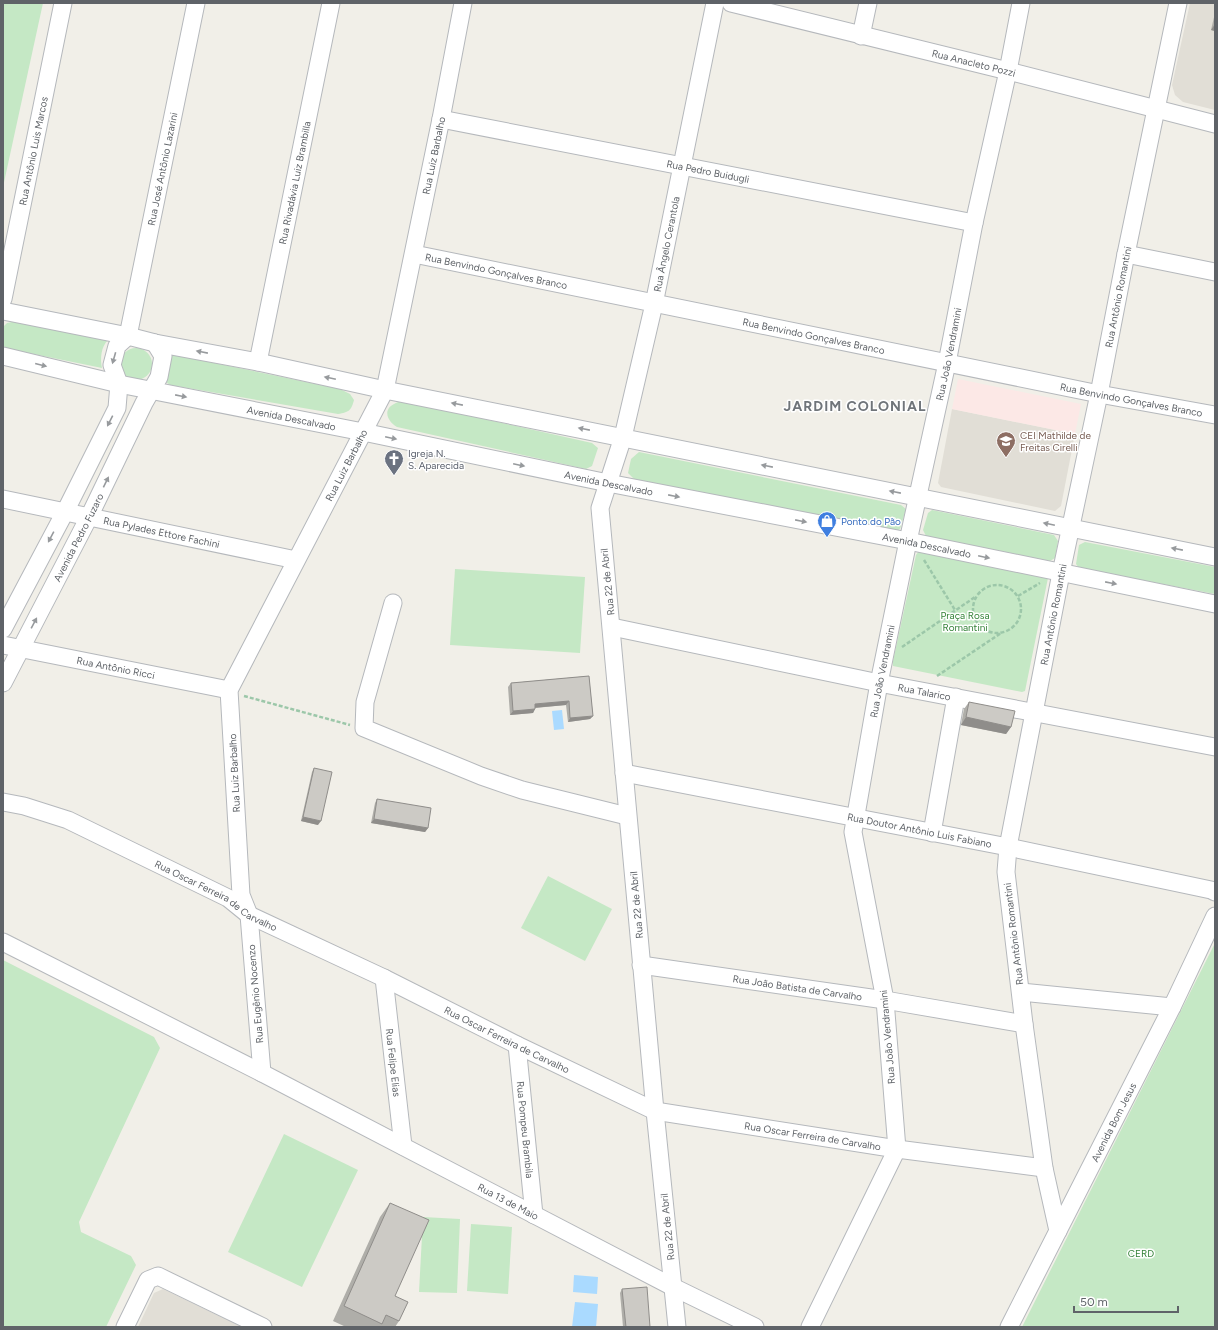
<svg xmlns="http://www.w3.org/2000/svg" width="1218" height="1330" font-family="Figtree,sans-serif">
<rect width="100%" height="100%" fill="#f1efe8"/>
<g fill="#e1ded6">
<path d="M1190 3H1215V110L1183 102 1175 95 1172 85Z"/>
<path d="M952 409 1075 434 1061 506 1055 511 941 487 938 483Z"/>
<path d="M163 1289 242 1327H138L154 1293Z"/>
</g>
<path fill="#fce8e6" d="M958 379 1081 404 1075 434 952 409Z"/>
<g fill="#c5e8c5">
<path d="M3 3H43L3 187Z"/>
<path d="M17 321 108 340C101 347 100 358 102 368L9 349 3 346V327L7 323Z"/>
<circle cx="136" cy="364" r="16"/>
<path d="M171 354 340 389 350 394 354 400C351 411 349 412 338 414L170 385 166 382 169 357Z"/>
<path d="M404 401 592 443 598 448 592 466 586 469 397 427C388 422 382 410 394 404 397 402 401 401 404 401Z"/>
<path d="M639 452 901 505 906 509 900 529 896 531 634 479 628 473 631 459Z"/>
<path d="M932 510 1054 535 1058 541 1055 558 1050 561 926 536 923 530 928 513Z"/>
<path d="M1085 542 1215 567V594L1079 568 1076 564 1079 545Z"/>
<path d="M919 551 1048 578 1025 691 1022 692 893 666V661L916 555Z"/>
<path d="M455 569 585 577 580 653 450 645Z"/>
<path d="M548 876 612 909 585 961 521 928Z"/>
<path d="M1215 943V1327H1022Z"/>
<path d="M3 960 154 1037 160 1048 79 1222 81 1232 131 1256 136 1265 106 1327H3Z"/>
<path d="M284 1134 358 1170 302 1287 228 1252Z"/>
<path d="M423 1217 460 1219 457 1293 419 1292Z"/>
<path d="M471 1224 512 1227 508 1294 467 1291Z"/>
</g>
<g fill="#aadaff">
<path d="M562 710 564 729 554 730 552 711Z"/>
<path d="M574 1275 598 1277 597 1294 573 1292Z"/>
<path d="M575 1302 598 1304 596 1327H572Z"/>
</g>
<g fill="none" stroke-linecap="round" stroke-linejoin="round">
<g stroke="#b5b8bc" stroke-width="19">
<g id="minor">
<path id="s1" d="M731 3 1008 71 1215 124"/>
<path d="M861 36 868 3"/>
<path id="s2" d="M441 119 974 223"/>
<path id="s3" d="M414 254 1099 394 1215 415"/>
<path d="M1126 254 1215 272"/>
<path id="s4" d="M3 299 63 3"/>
<path d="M3 311 128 336 155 343 258 362 385 390 1215 557"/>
<path id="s5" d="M3 356 119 384 363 432 608 483 908 541 1215 604"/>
<path id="s6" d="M258 362 331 3"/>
<path id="s7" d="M3 499 296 560"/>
<path d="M393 603 365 702 364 728 481 776 522 790 627 816"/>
<path id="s8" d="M612 627 879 683 1215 747"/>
<path id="s9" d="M3 629 65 512 117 408 119 384 112 365 117 346 128 336 196 3"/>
<path id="s10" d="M3 645 229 690"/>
<path id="s11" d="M3 683 89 517 144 403 159 377 163 356 155 343"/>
<path id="s12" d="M624 773 1008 847 1211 890 1215 892"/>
<path id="s13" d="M3 802 24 806 68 820 228 898 249 915 384 978 517 1045 655 1111 897 1149 1044 1168"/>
<path d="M932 833 956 697"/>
<path id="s14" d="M3 942 262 1073 673 1287 755 1327"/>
<path id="s15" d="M641 965 885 1000 1024 1024"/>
<path id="s16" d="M384 978 403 1146"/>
<path d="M1021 992 1172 1007"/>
<path id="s17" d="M517 1045 534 1215"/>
<path id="s18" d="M262 1073 249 915 241 895 229 690 385 390 441 119 463 3"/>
<path id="s19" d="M1058 1231 1044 1168 1024 1024 1006 872 1008 847 1061 573 1099 394 1126 254 1178 3"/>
<path d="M125 1327 148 1280 158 1276 263 1327"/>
<path id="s20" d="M677 1327 655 1111 600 508 623 437 654 304 715 3"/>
<path id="s21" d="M810 1327 897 1149 885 1000 853 832 879 683 908 541 947 363 974 223 1008 71 1021 3"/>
<path id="s22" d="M1009 1327 1172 1007 1215 916"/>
</g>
</g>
<g stroke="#9cc7a9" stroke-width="2.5" stroke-dasharray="4 2" stroke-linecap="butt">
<path d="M924 560 955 610"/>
<circle cx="997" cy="609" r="24"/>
<path d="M1018 596 1040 583"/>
<path d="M902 647 975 597"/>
<path d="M937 676 1001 633"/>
<path d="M244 696 350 725"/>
</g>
<use href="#minor" stroke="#fff" stroke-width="17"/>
</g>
<g fill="#afaea9">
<path d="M1215 13V31L1211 30Z"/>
<path d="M589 676 593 716 590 719 568 722 566 705 535 708V709L533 713 510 715 508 687 511 683Z"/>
<path d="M969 702 1011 727 1006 734 961 725 964 709Z"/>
<path d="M314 768 318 825 301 821 312 772Z"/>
<path d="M377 799 428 828 425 832 371 823 375 803Z"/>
<path d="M390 1203 395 1296 399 1321 395 1327H346L333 1321 380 1217Z"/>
<path d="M622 1289 650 1327H623L620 1293Z"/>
</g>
<g fill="#8f8d8a">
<path d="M1215 24V31L1211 30Z"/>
<path d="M569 701 566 705 532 708 535 704Z"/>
<path d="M535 709 533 713 510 715 513 711Z"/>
<path d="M593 716 590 719 568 722 570 718Z"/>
<path d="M966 717 1011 727 1006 734 961 725Z"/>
<path d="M303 817 321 821 318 825 301 821Z"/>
<path d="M374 819 428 828 425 832 371 823Z"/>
</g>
<g fill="#cccac5" stroke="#8f8d8a">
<path d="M589 676 593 716 570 718 569 701 535 704V709L513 711 511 683Z"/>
<path d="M969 702 1015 711 1011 727 966 717Z"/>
<path d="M314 768 332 772 321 821 303 817Z"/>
<path d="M377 799 431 808 428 828 374 819Z"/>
<path d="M390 1203 429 1220 395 1296 408 1302 399 1321 386 1315 382 1324 344 1306Z"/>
<path d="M647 1287 650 1327H626L622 1289Z"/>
</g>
<defs><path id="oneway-solid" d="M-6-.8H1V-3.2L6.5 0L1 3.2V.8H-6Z"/></defs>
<g fill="#979a9d">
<use href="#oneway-solid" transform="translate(202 352) rotate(-169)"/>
<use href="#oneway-solid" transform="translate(114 358) rotate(106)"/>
<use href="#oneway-solid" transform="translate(41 365) rotate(14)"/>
<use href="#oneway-solid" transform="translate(330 378) rotate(-168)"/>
<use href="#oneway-solid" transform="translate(181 396) rotate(11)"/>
<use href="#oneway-solid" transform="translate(457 404) rotate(-169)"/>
<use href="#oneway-solid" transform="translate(110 421) rotate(117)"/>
<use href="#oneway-solid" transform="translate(584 429) rotate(-169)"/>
<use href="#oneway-solid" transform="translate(391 438) rotate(12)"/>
<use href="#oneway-solid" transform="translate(519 465) rotate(12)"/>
<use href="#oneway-solid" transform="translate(767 466) rotate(-169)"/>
<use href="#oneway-solid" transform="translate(106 482) rotate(-64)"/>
<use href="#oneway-solid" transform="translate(895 492) rotate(-169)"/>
<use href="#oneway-solid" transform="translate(674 496) rotate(11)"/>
<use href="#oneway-solid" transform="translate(801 521) rotate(11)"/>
<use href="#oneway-solid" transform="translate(1049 524) rotate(-168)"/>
<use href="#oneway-solid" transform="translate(51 537) rotate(118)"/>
<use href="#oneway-solid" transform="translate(1177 549) rotate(-169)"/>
<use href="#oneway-solid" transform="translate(984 557) rotate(12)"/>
<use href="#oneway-solid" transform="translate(1111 583) rotate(11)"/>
<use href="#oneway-solid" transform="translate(34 623) rotate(-62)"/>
</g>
<defs>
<g id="school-pin" transform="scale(1)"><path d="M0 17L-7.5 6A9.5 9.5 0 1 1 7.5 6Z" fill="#8d6e63" stroke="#fff"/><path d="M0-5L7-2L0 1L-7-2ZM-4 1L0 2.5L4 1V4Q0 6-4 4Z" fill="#fff"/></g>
<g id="church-pin" transform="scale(1)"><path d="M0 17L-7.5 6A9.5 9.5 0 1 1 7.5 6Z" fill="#6b7280" stroke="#fff"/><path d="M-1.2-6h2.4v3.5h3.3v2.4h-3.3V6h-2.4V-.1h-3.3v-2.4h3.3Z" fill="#fff"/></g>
<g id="shop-pin" transform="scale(1)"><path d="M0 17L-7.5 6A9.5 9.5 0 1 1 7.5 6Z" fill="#3f7fe0" stroke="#fff"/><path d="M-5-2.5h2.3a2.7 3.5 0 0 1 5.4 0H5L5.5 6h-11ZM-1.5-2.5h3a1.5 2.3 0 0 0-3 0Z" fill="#fff"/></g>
</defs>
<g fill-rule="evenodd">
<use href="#school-pin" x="1006" y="441"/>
<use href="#church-pin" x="394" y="459"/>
<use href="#shop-pin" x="827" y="521"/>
</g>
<g text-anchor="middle" stroke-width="3" stroke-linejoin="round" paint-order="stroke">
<g font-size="10" fill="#5f6368" stroke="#fff">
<text dy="4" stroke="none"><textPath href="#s1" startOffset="250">Rua Anacleto Pozzi</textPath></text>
<text dy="4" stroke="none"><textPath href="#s4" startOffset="151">Rua Antônio Luis Marcos</textPath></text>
<text dy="4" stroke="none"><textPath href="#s18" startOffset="963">Rua Luiz Barbalho</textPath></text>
<text dy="4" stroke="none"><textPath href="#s9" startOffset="498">Rua José Antônio Lazarini</textPath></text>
<text dy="4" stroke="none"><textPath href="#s2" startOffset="272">Rua Pedro Buidugli</textPath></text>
<text dy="4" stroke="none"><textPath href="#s6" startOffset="183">Rua Rivadávia Luiz Brambilla</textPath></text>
<text dy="4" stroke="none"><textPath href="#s20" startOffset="1095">Rua Ângelo Cerantola</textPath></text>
<text dy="4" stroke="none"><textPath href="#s3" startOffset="84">Rua Benvindo Gonçalves Branco</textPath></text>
<text dy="4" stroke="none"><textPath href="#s19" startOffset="949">Rua Antônio Romantini</textPath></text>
<text dy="4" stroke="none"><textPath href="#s3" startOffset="408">Rua Benvindo Gonçalves Branco</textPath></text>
<text dy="4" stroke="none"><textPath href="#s21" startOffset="1006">Rua João Vendramini</textPath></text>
<text dy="4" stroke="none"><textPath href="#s3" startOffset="732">Rua Benvindo Gonçalves Branco</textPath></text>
<text dy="4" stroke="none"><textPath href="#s5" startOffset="295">Avenida Descalvado</textPath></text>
<text dy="4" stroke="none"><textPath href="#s18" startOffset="639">Rua Luiz Barbalho</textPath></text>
<text dy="4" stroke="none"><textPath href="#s5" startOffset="619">Avenida Descalvado</textPath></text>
<text dy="4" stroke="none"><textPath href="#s7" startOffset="162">Rua Pylades Ettore Fachini</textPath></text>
<text dy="4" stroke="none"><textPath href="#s11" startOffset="164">Avenida Pedro Fuzaro</textPath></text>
<text dy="4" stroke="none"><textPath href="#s5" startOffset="943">Avenida Descalvado</textPath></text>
<text transform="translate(607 582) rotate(-96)" y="4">Rua 22 de Abril</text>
<text dy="4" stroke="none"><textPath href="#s19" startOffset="625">Rua Antônio Romantini</textPath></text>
<text dy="4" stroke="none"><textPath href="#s10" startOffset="115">Rua Antônio Ricci</textPath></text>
<text dy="4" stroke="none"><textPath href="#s21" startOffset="682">Rua João Vendramini</textPath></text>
<text dy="4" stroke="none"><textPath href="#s8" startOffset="319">Rua Talarico</textPath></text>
<text transform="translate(234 773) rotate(-93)" y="4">Rua Luiz Barbalho</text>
<text dy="4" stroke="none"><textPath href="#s12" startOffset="301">Rua Doutor Antônio Luis Fabiano</textPath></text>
<text dy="4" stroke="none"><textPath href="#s13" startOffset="234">Rua Oscar Ferreira de Carvalho</textPath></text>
<text transform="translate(636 905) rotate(-95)" y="4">Rua 22 de Abril</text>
<text transform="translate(1013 934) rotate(-97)" y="4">Rua Antônio Romantini</text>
<text dy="4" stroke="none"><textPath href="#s15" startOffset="158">Rua João Batista de Carvalho</textPath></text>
<text transform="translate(255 994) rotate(-95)" y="4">Rua Eugênio Nocenzo</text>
<text transform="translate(887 1037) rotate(-95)" y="4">Rua João Vendramini</text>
<text dy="4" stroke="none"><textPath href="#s13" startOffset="559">Rua Oscar Ferreira de Carvalho</textPath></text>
<text dy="4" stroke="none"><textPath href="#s16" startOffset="85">Rua Felipe Elias</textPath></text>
<text dy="4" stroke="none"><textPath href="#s22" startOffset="230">Avenida Bom Jesus</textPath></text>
<text dy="4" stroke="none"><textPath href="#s17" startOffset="85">Rua Pompeu Brambila</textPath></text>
<text dy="4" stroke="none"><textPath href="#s13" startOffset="883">Rua Oscar Ferreira de Carvalho</textPath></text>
<text dy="4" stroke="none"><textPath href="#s14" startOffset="568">Rua 13 de Maio</textPath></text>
<text transform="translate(667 1227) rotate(-96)" y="4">Rua 22 de Abril</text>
</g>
<g font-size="10" fill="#785e54" stroke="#fff" text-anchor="start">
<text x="1020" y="439">CEI Mathilde de<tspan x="1020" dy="12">Freitas Cirelli</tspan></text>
</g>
<g font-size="10" fill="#5b616d" stroke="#fff" text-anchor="start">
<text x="408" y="457">Igreja N.<tspan x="408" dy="12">S. Aparecida</tspan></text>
</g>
<g font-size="10" fill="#366cbe" stroke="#fff" text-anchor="start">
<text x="841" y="525">Ponto do Pão</text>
</g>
<g font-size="10" fill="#348238" stroke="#fff">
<text x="965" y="619">Praça Rosa<tspan x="965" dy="12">Romantini</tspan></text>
<text x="1141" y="1257">CERD</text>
</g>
<g font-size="14" font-weight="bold" letter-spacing="1" fill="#70757a" stroke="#fff">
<text x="855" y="411">JARDIM COLONIAL</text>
</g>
</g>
<rect width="1218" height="1330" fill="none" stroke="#5f6368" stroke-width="8"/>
<path d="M1074 1306v6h104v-6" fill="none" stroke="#5f6368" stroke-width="2"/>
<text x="1080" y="1306" font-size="12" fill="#5f6368" stroke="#ffffff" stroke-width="3" paint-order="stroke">50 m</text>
</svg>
